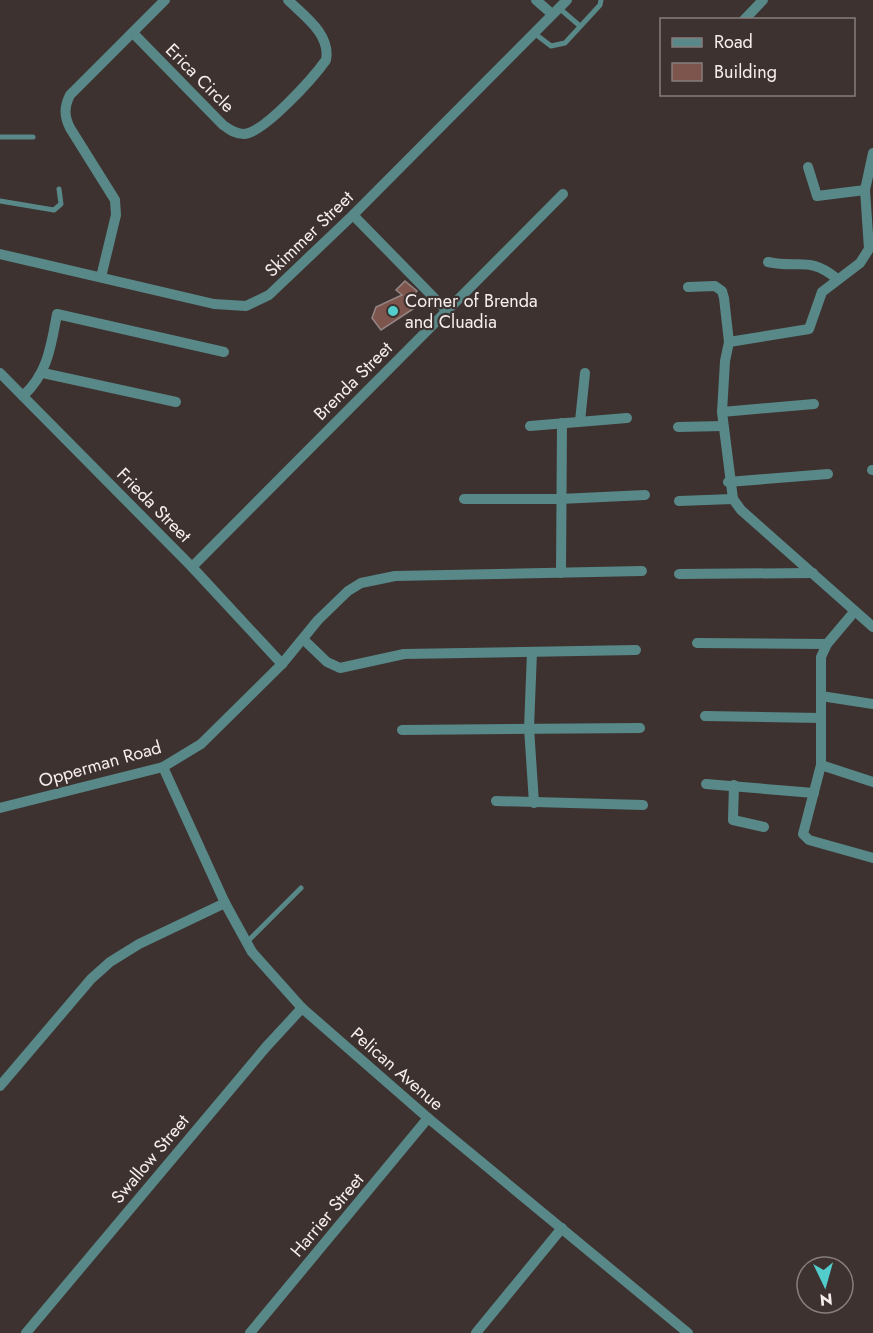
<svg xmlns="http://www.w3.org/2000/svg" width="873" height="1333" font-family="Jost,sans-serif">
<rect width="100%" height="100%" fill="#3d3230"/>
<path fill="#7d554d" stroke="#948684" stroke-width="1.5" d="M405 281 417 291 407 301 413 309 381 330 372 318 376 307 402 295 396 290Z"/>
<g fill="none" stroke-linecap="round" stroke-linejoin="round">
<g stroke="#588887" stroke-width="5">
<path d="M559 8 580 26"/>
<path d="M534 33 551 46 565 43 600 5 601 0"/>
<path d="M0 137H33"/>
<path d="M0 201 54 210 61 204 59 189"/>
<path d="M247 942 301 888"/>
</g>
<g stroke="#588887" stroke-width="10">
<path d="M536 0 552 14"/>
<path d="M744 20 763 0"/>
<path d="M133 33 223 125C230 130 236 134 244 134 264 133 314 77 326 60 331 34 304 16 288 0"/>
<path d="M808 167 817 196 865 190"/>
<path d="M353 215 447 311"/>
<path d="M0 254 214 304 246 306 269 295 353 215 567 0"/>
<path d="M768 262C799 269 809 256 836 278"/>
<path d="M101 277 116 215 115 200 70 128C64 116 64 107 70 95L165 0"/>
<path d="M688 287 715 286 722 291 724 298 729 342 725 361 722 412 733 499 741 510 873 627"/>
<path d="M729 342 809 329 822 292 860 263 869 249 865 190 873 153"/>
<path d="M0 373 192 567 282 664"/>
<path d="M43 373 176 402"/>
<path d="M23 396C48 373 51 346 57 314L224 352"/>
<path d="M722 412 814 404"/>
<path d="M580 421 585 373"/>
<path d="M530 426 627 418"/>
<path d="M678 427 723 426"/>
<path d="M872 470H873"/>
<path d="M728 482 828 474"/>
<path d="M464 499H560L645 495"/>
<path d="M679 501 733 499"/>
<path d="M192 567 563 194"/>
<path d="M561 573 562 423"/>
<path d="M679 574 813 573"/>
<path d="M854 612 827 644 821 657V765L803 834 809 840 873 858"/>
<path d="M303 639 327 662 340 668 404 654 636 650"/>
<path d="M697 643 827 644"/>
<path d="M532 652 529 728 534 803"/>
<path d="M821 696 873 704"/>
<path d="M705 716 821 718"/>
<path d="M402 730 640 728"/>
<path d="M821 765 873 782"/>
<path d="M163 767 225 903 252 952 302 1008 428 1118 688 1333"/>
<path d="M706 784 814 793"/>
<path d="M734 785 733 820 764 827"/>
<path d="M496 801 643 805"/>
<path d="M0 808 163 767 201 744 282 664 318 620 348 591 361 583 395 576 642 571"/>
<path d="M0 1086 91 979 110 962 139 944 225 903"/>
<path d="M26 1333 266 1047 302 1008"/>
<path d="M250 1333 428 1118"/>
<path d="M476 1333 562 1228"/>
</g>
</g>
<circle fill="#53cdcb" stroke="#3d3230" stroke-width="2" cx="393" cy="311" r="6"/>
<g text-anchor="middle" stroke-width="4.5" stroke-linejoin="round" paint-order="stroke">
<g font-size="18" fill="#f6eeed" stroke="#3d3230">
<text transform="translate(200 78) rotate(45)" y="6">Erica Circle</text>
<text transform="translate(309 234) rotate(-44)" y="6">Skimmer Street</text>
<text transform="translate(353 381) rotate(-45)" y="6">Brenda Street</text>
<text transform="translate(154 505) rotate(45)" y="6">Frieda Street</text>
<text transform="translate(100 764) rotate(-16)" y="6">Opperman Road</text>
<text transform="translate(397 1069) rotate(41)" y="6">Pelican Avenue</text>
<text transform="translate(150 1159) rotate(-50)" y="6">Swallow Street</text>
<text transform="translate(327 1215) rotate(-50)" y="6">Harrier Street</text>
</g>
<g font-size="18" fill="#f6eeed" stroke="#3d3230" text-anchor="start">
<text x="405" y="307">Corner of Brenda<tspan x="405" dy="21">and Cluadia</tspan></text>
</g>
</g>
<rect x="660" y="18" width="195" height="78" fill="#3d3230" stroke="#877d7c" stroke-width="1.5"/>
<rect x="672" y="38" width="30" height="9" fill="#588887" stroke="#877d7c" stroke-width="1.5"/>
<text x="714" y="48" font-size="18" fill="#f6eeed">Road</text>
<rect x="672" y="63" width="30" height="18" fill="#7d554d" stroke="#877d7c" stroke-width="1.5"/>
<text x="714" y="78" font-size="18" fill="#f6eeed">Building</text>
<g transform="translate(825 1285) rotate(175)"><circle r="28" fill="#3d3230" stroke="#877d7c" stroke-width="1.5"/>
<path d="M0-4.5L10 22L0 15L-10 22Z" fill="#53cdcb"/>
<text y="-9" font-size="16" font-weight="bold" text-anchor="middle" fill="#f6eeed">N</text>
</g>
</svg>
